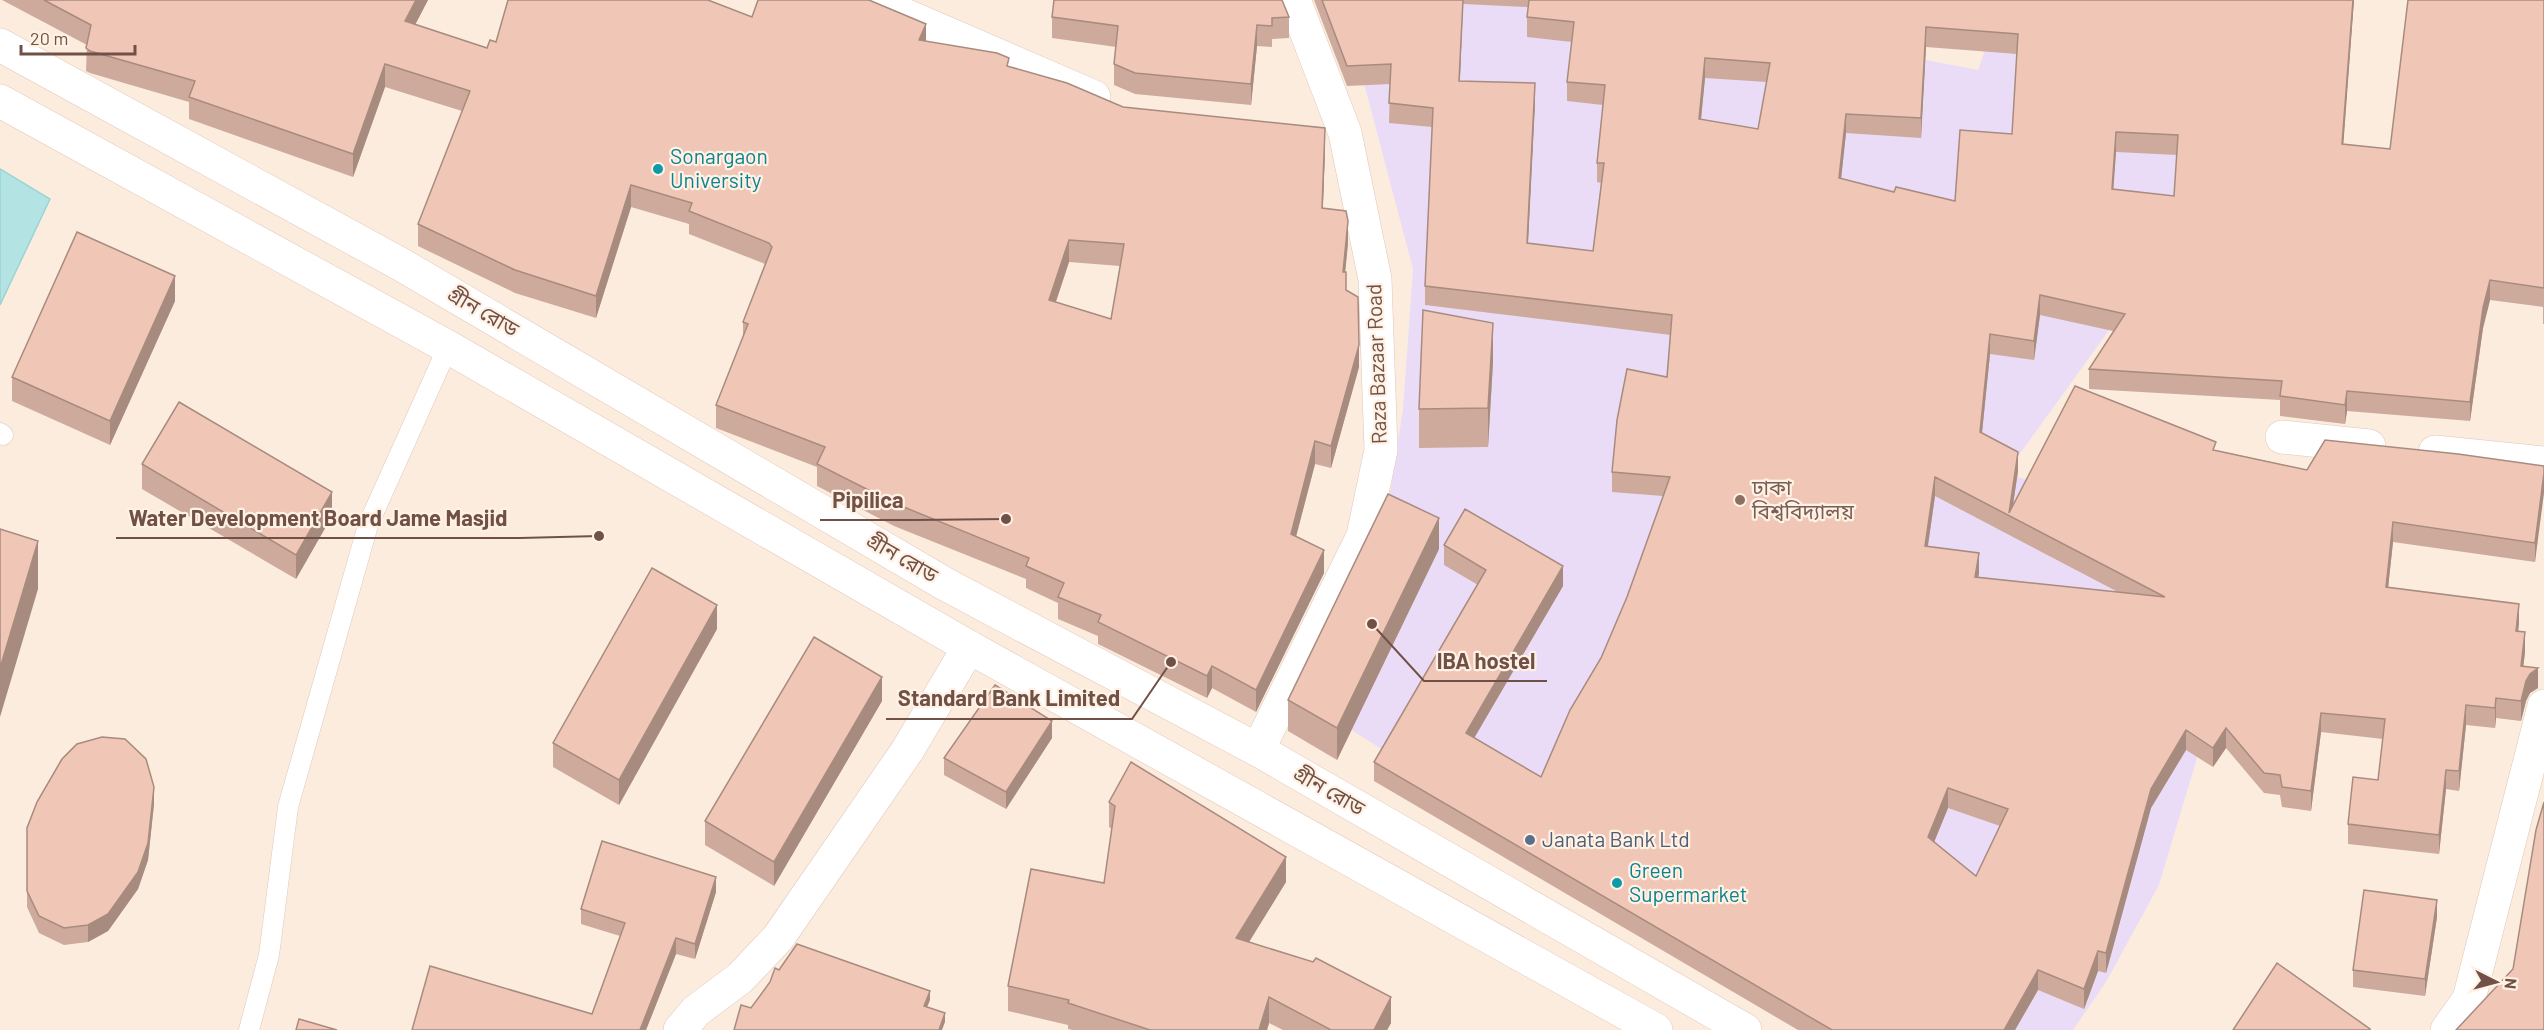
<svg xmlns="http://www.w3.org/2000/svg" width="2544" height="1030" font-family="Barlow,'Noto Sans Bengali',sans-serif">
<rect width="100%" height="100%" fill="#fcecde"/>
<path fill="#eadcf7" d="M1342 0H1614L1978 70 1994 25 2331 44 2120 315 2006 473 2258 554 2159 885 2106 982 2073 1030H1831L1308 703 1385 528 1403 409 1413 269Z"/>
<path fill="#b4e3e4" stroke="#9ad4d5" stroke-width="1.5" d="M0 169 50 199 0 305Z"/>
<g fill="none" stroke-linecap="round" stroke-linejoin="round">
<g stroke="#dfc7bb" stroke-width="21">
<g id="service">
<path d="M0 433 3 435"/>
<path d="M249 1030 269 955 288 807 368 525 448 347"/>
</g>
</g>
<g stroke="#dfc7bb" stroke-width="34">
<g id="minor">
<path d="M870 0 1094 97"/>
<path d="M2282 437 2369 446"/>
<path d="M2435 452 2544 463"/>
<path d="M1258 750 1363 536 1381 450 1375 279 1345 133 1294 0"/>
<path d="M680 1030 696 1011 740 978 778 938 907 751 969 647"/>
<path d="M2447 1030 2469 999 2544 706"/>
</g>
</g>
<g stroke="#e6cabb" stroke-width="34">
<g id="secondary">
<path d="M0 45 402 265 945 584 1258 750 1745 1030"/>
<path d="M0 101 448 347 969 647 1656 1030"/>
</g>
</g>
<use href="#service" stroke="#fff" stroke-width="20"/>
<use href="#minor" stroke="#fff" stroke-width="33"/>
<use href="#secondary" stroke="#fff" stroke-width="33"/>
</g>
<g fill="#ceaa9d" fill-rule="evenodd">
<path d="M2 0H428L415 25 487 48 496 42 752 17 926 41 1009 67 1123 107 1325 150 1323 208 1348 243 1345 272 1346 290 1359 367 1331 468 1315 464 1296 536 1324 573 1256 712 1212 688 1207 698 1098 644V636L1058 619V603L1026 588V579L894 526 817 486V467L716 428V405L743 337V322L765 264 689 234V224L631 207 596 318 515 293 418 246V224L462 111 385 87 353 177 189 119V102L90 73 86 71 87 45ZM1069 262 1120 266 1111 319 1056 302Z"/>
<path d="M1314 0H2354L2343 144 2390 149 2544 0V324H2543V307L2490 300 2483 328 2470 421 2347 411 2345 424 2280 416V400L2089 389V369L2113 331 2040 315 2034 360 1990 354 1982 433 2018 471 2013 506 2216 450 2307 470 2544 466 2535 562 2393 542 2388 588 2519 623 2518 632 2525 652 2523 667 2538 688 2530 693 2526 701 2521 721 2496 718 2495 728 2466 725 2459 791 2446 789 2439 854 2348 844V824L2378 780 2383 739 2321 732 2311 811 2282 807 2280 795 2264 793 2226 748 2213 767 2186 750 2151 808 2106 973 2098 971 2084 1009 2038 990 2015 1030H1798L1374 781V762L1478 585 1444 565V545L1563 586 1474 738 1541 777 1601 658 1627 597 1663 496 1612 492V472L1667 377 1671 335 1425 305V286L1432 127 1389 123 1390 84 1347 86ZM1463 4 1528 7 1527 17V37L1572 42 1567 82V101L1603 105 1597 163V182L1601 183 1593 251 1528 243 1535 103 1460 81ZM1926 47 2017 54 2012 134 1955 201 1894 192 1841 178 1846 133 1921 138ZM1705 78 1767 82 1758 129 1701 119ZM2116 152 2177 155 2174 196 2113 189ZM1935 496 2118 592 1978 577 1979 573 1928 546ZM1948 808 2000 826 1976 876 1934 842Z"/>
<path d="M1052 17H1289V38L1272 39V47L1257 46 1251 105 1135 94 1114 85V64L1116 47 1052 38Z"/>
<path d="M175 301 110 445 12 401V377Z"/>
<path d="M1493 362 1488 447 1419 448V409Z"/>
<path d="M142 464 332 516 296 579 142 489Z"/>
<path d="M1439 549 1337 760 1288 731V700Z"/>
<path d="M717 629 619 805 553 767V743Z"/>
<path d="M882 701 774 886 705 845V821Z"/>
<path d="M1052 738 1006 809 944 775V758Z"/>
<path d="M1109 802 1286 882 1249 942 1391 1023 1387 1030H1283L1269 1023 1267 1030H1073L1068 1029V1025L1008 1011V986L1104 883 1112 829 1109 827Z"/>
<path d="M154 804 148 860 138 889 108 931 88 942 64 945 39 933 27 907V828Z"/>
<path d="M716 892 695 959 676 954 646 1030H412L592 1014 620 936 581 924V909Z"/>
<path d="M2437 917 2425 996 2353 987V970Z"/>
</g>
<g fill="#a88b7f">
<path d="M416 0H428L405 44V21Z"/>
<path d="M1463 0 1459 100V81Z"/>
<path d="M2353 0H2354L2342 163V144Z"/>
<path d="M926 24V46L919 40Z"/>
<path d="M1257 25V46L1251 105V84Z"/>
<path d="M1926 27V47L1921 138V118Z"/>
<path d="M1705 58V78L1699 139V119Z"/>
<path d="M385 64V87L353 177V154Z"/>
<path d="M1535 83V103L1527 263V243Z"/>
<path d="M1846 114V133L1839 198V178Z"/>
<path d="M1325 128V150L1322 230V208Z"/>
<path d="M2116 132V152L2112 209V189Z"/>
<path d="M631 185V207L596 318V296Z"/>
<path d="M1348 221V243L1343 295V272Z"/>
<path d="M1069 240V262L1049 322V300Z"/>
<path d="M175 276V301L110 445V421Z"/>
<path d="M2490 280V300L2483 328 2470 421V402L2483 308Z"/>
<path d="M2040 295V315L2034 360V341Z"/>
<path d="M1493 323V362L1488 447V408Z"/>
<path d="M1990 334V354L1980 452V432Z"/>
<path d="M1359 345V367L1331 468V446Z"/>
<path d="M2347 391V411L2345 424V405Z"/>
<path d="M1315 441V464L1291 556V534Z"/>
<path d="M2018 452V471L2011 517 2009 516Z"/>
<path d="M2544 473V493L2535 562V543Z"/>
<path d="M1935 477V496L1925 565V546Z"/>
<path d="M332 492V516L296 579V555Z"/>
<path d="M1439 518V549L1337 760V728Z"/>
<path d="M2393 522V542L2386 607V587Z"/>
<path d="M38 541V589L0 717V668Z"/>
<path d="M1324 550V573L1256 712V690Z"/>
<path d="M1979 553V573L1975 597V577Z"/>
<path d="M1563 566V586L1466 752V733Z"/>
<path d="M2519 604V623L2516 651V631Z"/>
<path d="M717 605V629L619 805V780Z"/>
<path d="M2525 632V652L2521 686V666Z"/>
<path d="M1212 666V688L1207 698V676Z"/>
<path d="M2538 668V688L2530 693 2526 701 2521 721V701L2526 681 2530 674Z"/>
<path d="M882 677V701L774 886V862Z"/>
<path d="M2496 698V718L2495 728V708Z"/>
<path d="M2466 705V725L2459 791V771Z"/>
<path d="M2321 713V732L2311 811V791Z"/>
<path d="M1052 721V738L1006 809V792Z"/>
<path d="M2226 728V748L2213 767V748Z"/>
<path d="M2186 730V750L2151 808 2106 973V953L2151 789Z"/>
<path d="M2446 770V789L2439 854V835Z"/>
<path d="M154 787V804L148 860 138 889 108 931 88 942V925Z"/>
<path d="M1948 788V808L1928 857V837Z"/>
<path d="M1286 857V882L1236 963V938Z"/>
<path d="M716 877V892L695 959V944Z"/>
<path d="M2437 900V917L2425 996V979Z"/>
<path d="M676 938V954L646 1030H640Z"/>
<path d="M2098 951V971L2084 1009V989Z"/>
<path d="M2038 970V990L2015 1030H2004Z"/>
<path d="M930 991V1000L924 1015V1006Z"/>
<path d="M1269 997V1023L1267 1030H1259Z"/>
<path d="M1391 997V1023L1387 1030H1374Z"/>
<path d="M945 1013V1022L942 1030H939Z"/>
</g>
<g fill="#f0c6b6" stroke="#a88b7f" stroke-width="1.5" fill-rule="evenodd">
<path d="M44 0H416L405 21 487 48 490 40 496 42 508 0H708L752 17 758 0H869L926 24 919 40 997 53 1009 58 1007 66 1067 83 1123 107 1325 128 1322 208 1346 211 1348 221 1343 272H1346V290L1358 297 1359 345 1331 446 1315 441 1291 534 1324 550 1256 690 1212 666 1207 676 1098 622 1101 615 1058 597 1064 583 1026 566 1029 558 894 503 817 464 825 447 716 405 748 324 743 322 772 247 769 243 689 211 692 203 631 185 596 296 515 270 418 224 470 91 385 64 353 154 189 97 195 81 90 51 86 48 91 25ZM1069 240 1124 244 1111 319 1049 300Z"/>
<path d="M1054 0H1282L1289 17 1272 18V26L1257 25 1251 84 1135 73 1114 64 1118 26 1052 17Z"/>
<path d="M1322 0H1463L1459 81 1535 83 1527 243 1593 251 1604 163H1597L1605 85 1567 82 1574 22 1527 17 1529 0H2353L2342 144 2390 149 2408 0H2544V288L2490 280 2483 308 2470 402 2347 391 2345 405 2280 396 2282 381 2089 369 2125 314 2040 295 2034 341 1990 334 1980 432 2018 452 2009 513 2075 386 2216 442 2213 450 2307 470 2325 440 2458 454 2544 466V473L2535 543 2393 522 2386 587 2519 604 2516 631 2525 632 2521 666 2538 668 2530 674 2526 681 2521 701 2496 698 2495 708 2466 705 2459 771 2446 770 2439 835 2348 824 2353 777 2378 780 2385 719 2321 713 2311 791 2282 787 2280 775 2264 773 2226 728 2213 748 2186 730 2151 789 2106 953 2098 951 2084 989 2038 970 2004 1030H1832L1374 762 1486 570 1444 545 1465 509 1563 566 1466 733 1541 777 1570 710 1601 658 1627 597 1670 477 1612 472 1617 420 1627 369 1667 377 1672 315 1425 286 1433 108 1389 103 1391 64 1347 66ZM1926 27 2018 34 2012 134 1960 130 1955 201 1896 187 1894 192 1839 178 1846 114 1921 118ZM1705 58 1770 63 1758 129 1699 119ZM2116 132 2178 135 2174 196 2112 189ZM1935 477 2165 597 1975 577 1979 553 1925 546ZM1948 788 2008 809 1976 876 1928 837Z"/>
<path d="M77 232 175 276 110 421 12 377Z"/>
<path d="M1423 310 1493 323 1488 408 1419 409Z"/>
<path d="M179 402 332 492 296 555 142 464Z"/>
<path d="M1388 494 1439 518 1337 728 1288 700Z"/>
<path d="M0 529 38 541 0 668Z"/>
<path d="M652 568 717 605 619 780 553 743Z"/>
<path d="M814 637 882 677 774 862 705 821Z"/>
<path d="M995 685 1052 721 1006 792 944 758Z"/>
<path d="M102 737 125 739 146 759 154 787 148 843 138 872 108 914 88 925 64 928 39 916 27 891V828L37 802 62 759 77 744Z"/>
<path d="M1131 762 1286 857 1236 938 1313 962 1316 958 1391 997 1374 1030H1331L1269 997 1259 1030H1150L1068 1003 1069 1000 1008 986 1031 869 1104 883 1115 806 1109 802Z"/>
<path d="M2544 802V1030H2456L2513 969 2536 830Z"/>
<path d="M602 841 716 877 695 944 676 938 640 1030H412L430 966 592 1014 625 923 581 909Z"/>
<path d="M2364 890 2437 900 2425 979 2353 970Z"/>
<path d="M797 944 930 991 924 1006 945 1013 939 1030H940H734L741 1005 751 1008 770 982 775 968 779 970Z"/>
<path d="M2277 963 2370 1029V1030H2233Z"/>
<path d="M299 1019 337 1030H296Z"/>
</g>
<g fill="#0f9aa8" stroke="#fff1e4" stroke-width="2">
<circle cx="658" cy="169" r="6"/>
<circle cx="1617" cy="883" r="6"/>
</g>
<circle fill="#8d6e63" stroke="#fff1e4" stroke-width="2" cx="1740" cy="500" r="6"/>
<circle fill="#5c6f8a" stroke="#fff1e4" stroke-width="2" cx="1530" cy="840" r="6"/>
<g text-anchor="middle" stroke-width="4.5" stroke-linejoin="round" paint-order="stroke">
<g font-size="21" fill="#0d838f" stroke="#fff1e4" text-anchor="start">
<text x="670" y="164">Sonargaon<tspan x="670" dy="24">University</tspan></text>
<text x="1629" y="878">Green<tspan x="1629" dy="24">Supermarket</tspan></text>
</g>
<g font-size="21" fill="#715147" stroke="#fff1e4">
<text transform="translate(483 312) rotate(30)" y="7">গ্রীন রোড</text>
<text transform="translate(1377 364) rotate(-92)" y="7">Raza Bazaar Road</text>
<text transform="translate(902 558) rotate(30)" y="7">গ্রীন রোড</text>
<text transform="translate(1329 791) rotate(30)" y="7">গ্রীন রোড</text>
</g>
<g font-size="21" fill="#785e54" stroke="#fff1e4" text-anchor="start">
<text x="1752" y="495">ঢাকা<tspan x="1752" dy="24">বিশ্ববিদ্যালয়</tspan></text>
</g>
<g font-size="21" fill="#4e5e75" stroke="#fff1e4" text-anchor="start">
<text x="1542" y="847">Janata Bank Ltd</text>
</g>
</g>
<path fill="none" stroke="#715147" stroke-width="2" d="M1006 519L915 520H820M599 536L520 538H116M1372 624L1424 681H1547M1171 662L1132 719H886"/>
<g fill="#715147" stroke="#fff1e4" stroke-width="2">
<circle cx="1006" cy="519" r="6"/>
<circle cx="599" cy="536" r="6"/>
<circle cx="1372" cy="624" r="6"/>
<circle cx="1171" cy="662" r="6"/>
</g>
<g font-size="22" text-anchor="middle" font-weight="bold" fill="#715147" stroke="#fff1e4" stroke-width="4.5" stroke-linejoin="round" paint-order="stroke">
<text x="868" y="508">Pipilica</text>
<text x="318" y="526">Water Development Board Jame Masjid</text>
<text x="1486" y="669">IBA hostel</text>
<text x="1009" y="706">Standard Bank Limited</text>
</g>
<g transform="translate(2496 982) rotate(96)" stroke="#fff1e4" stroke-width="4.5" paint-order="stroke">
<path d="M0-4.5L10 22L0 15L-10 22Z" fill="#715147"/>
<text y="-9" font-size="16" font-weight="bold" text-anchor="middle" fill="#715147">N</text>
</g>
<path d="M21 45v9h114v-9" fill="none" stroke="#715147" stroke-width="3"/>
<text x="30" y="45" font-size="18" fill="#715147" stroke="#fff1e4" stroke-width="4.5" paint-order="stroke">20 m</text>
</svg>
